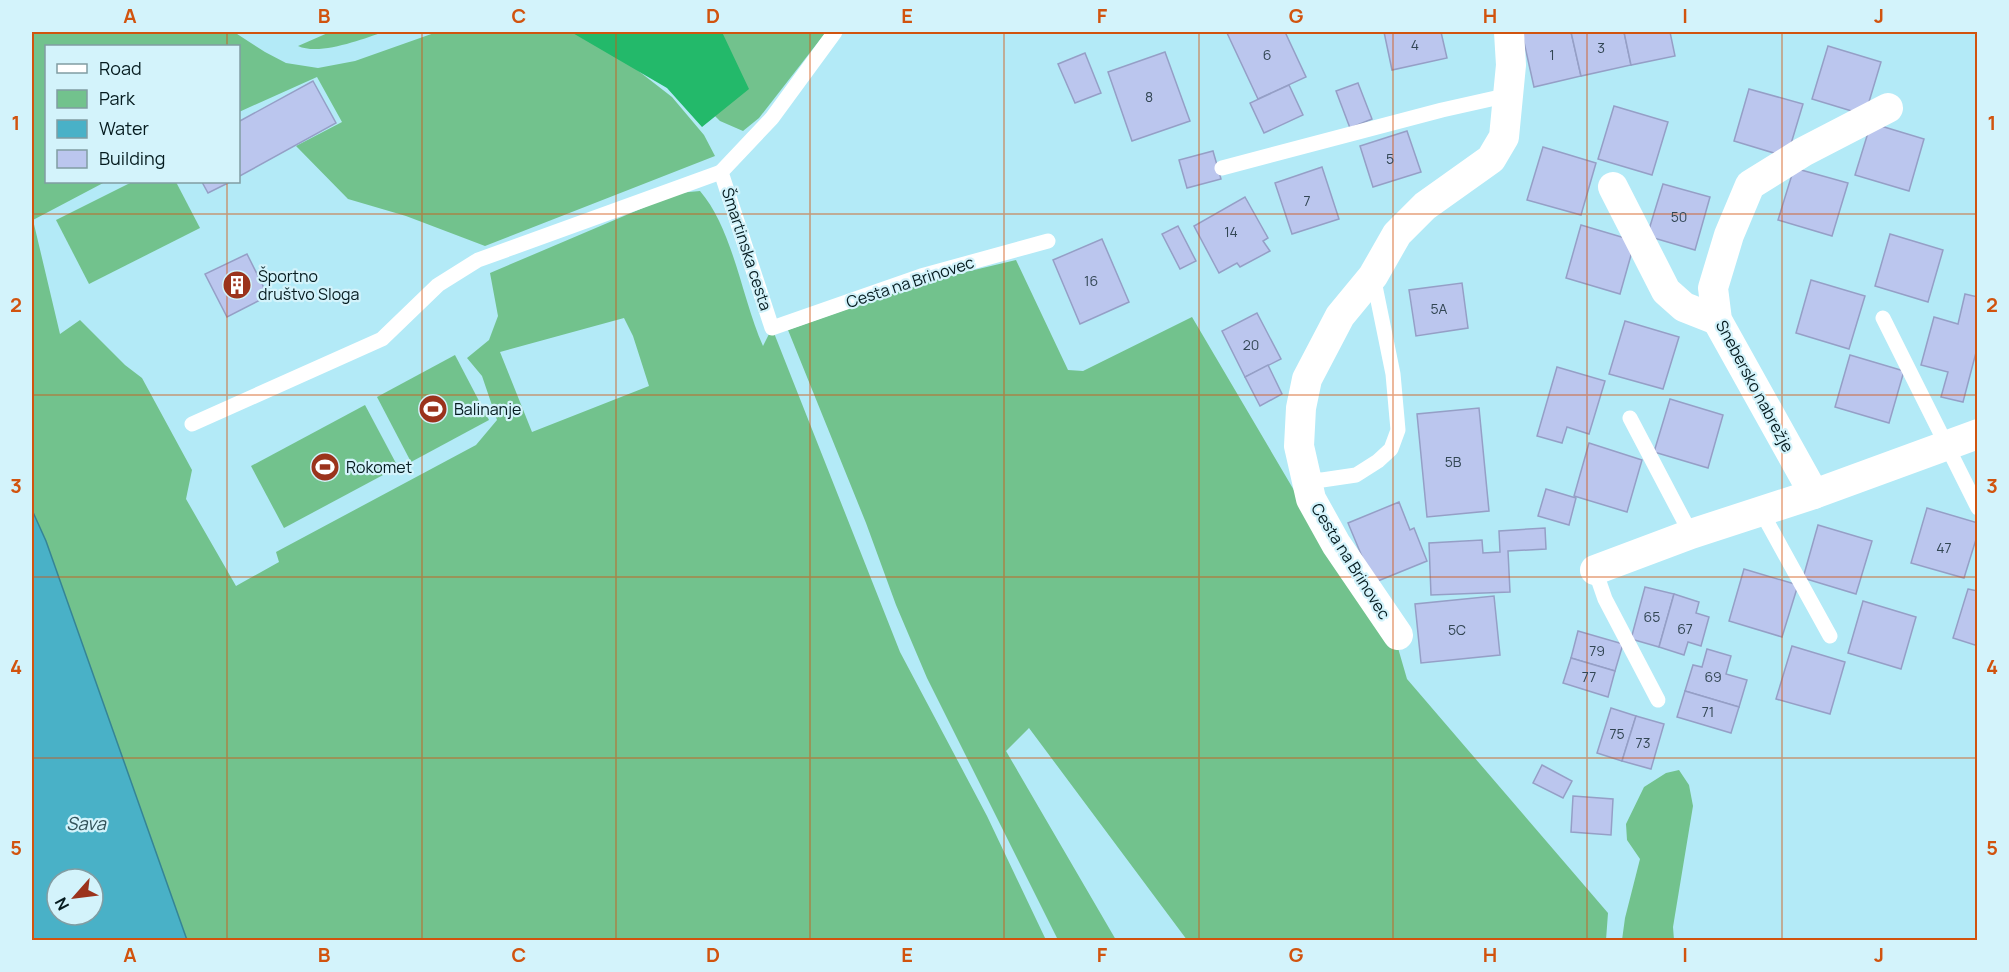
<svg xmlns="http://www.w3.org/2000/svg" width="2009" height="972" font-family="Manrope,sans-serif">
<rect width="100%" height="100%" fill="#b3eaf7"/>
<g fill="#72c28d" fill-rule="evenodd">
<path d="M32 32H234L265 52 286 63 318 68 355 61 437 32H578L605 45 672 97 704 135 715 156 485 246 406 216 348 199 296 146 342 122 317 77 239 112 238 46H46V182H105L33 220 60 334 80 320 125 365 142 378 192 470 186 499 236 586 279 562 276 552 476 445 497 420 482 376 467 358 489 340 498 316 490 273 678 193 700 191C733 229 742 299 763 346L772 328 900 652 987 816 1046 940H187L46 541 32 510ZM624 318 633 336 649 386 532 432 500 352Z"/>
<path d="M330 32H384C362 39 320 56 298 46Z"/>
<path d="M615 32H826L759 118 743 131 720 121 652 54Z"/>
<path d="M132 182H176L200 228 89 284 56 220Z"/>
<path d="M1016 260 1068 370 1083 371 1192 317 1318 531 1398 648 1407 679 1608 913 1606 940H1187L1029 728 1006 751 1116 940H1058L927 678 896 605 866 523 788 330 924 282Z"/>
<path d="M455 355 489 420 411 462 377 397Z"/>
<path d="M365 405 398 467 284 528 251 466Z"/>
<path d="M1679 770 1689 785 1693 806 1673 927 1674 940H1622L1625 918 1640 859 1627 840 1626 824 1644 787 1666 773Z"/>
</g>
<path fill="#23b96a" d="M571 32H722L749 89 702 127 667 88Z"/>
<path fill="#49b1c7" stroke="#358495" stroke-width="1.5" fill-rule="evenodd" d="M32 510 46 541 187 940H32ZM57 879H93V915H57Z"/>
<g fill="#bbc6ee" stroke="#959fc6" stroke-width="1.5">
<path d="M1230 32H1285L1306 77 1258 99 1227 33Z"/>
<path d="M1384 32H1441L1447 58 1392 70Z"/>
<path d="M1529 32H1571L1581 76 1534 87 1522 33Z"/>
<path d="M1571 32H1624L1631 65 1581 76Z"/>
<path d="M1624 32H1670L1675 56 1631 65Z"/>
<path d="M1828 46 1881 62 1865 115 1812 99Z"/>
<path d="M1165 52 1190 121 1132 141 1108 72Z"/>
<path d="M1085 53 1101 93 1075 103 1058 64Z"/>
<path d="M313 81 336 123 238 177V122Z"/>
<path d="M1358 83 1372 119 1350 128 1336 91Z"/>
<path d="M1289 85 1303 115 1264 133 1250 103Z"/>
<path d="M1749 89 1803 104 1787 157 1734 141Z"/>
<path d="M1614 106 1668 122 1652 175 1598 159Z"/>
<path d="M1871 123 1924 139 1909 191 1855 175Z"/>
<path d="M1407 131 1421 172 1373 187 1360 146Z"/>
<path d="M1543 147 1596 163 1581 215 1527 200Z"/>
<path d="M1213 151 1221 179 1187 188 1179 160Z"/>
<path d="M1322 167 1339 219 1292 234 1275 183Z"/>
<path d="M1794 168 1848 183 1832 236 1778 220Z"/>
<path d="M202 182H230L208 193Z"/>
<path d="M1663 184 1710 197 1695 250 1647 236Z"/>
<path d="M1245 197 1268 238 1263 241 1270 251 1240 267 1237 263 1219 273 1194 226Z"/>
<path d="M1581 225 1635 241 1620 294 1566 278Z"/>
<path d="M1178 226 1196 261 1180 269 1162 234Z"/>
<path d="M1890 234 1943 250 1928 302 1875 286Z"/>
<path d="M1102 239 1129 302 1080 324 1053 260Z"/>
<path d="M247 254 268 296 227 317 205 274Z"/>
<path d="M1811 280 1865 296 1849 349 1796 333Z"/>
<path d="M1462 283 1468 328 1416 336 1409 290Z"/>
<path d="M1965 294 1978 297V345L1963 402 1941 397 1948 372 1921 365 1934 317 1958 324Z"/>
<path d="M1257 313 1281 359 1245 377 1222 331Z"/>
<path d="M1625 321 1679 337 1663 389 1609 374Z"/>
<path d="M1850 355 1904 371 1889 423 1835 407Z"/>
<path d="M1268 365 1282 394 1260 406 1245 377Z"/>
<path d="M1557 367 1605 381 1589 434 1567 427 1562 443 1537 436Z"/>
<path d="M1670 399 1723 415 1708 468 1654 452Z"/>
<path d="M1479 408 1489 511 1427 517 1417 414Z"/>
<path d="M1589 443 1642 460 1627 512 1574 496Z"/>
<path d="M1546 489 1576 498 1569 525 1538 516Z"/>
<path d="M1399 502 1410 530 1414 528 1427 561 1373 583 1348 523Z"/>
<path d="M1927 508 1978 523V533L1964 578 1911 563Z"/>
<path d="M1818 525 1872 541 1856 594 1803 578Z"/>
<path d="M1545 528 1546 549 1508 551 1510 592 1431 595 1429 543 1482 540 1483 553 1500 552 1499 531Z"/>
<path d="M1744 569 1798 585 1782 637 1729 621Z"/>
<path d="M1645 587 1674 594 1659 647 1631 639Z"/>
<path d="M1968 589 1978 591V646L1953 638Z"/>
<path d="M1674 594 1699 602 1696 613 1709 617 1701 646 1688 642 1684 655 1659 647Z"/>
<path d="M1494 596 1500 655 1421 663 1415 604Z"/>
<path d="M1863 601 1916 617 1901 669 1848 653Z"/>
<path d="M1578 631 1623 644 1615 671 1571 658Z"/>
<path d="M1792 646 1845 662 1830 714 1776 699Z"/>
<path d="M1707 649 1731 656 1726 674 1747 680 1739 707 1685 691 1693 665 1702 667Z"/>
<path d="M1571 658 1615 671 1608 697 1563 683Z"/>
<path d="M1685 691 1739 707 1731 733 1677 717Z"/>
<path d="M1611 708 1636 716 1622 761 1597 753Z"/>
<path d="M1636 716 1664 724 1651 769 1622 761Z"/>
<path d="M1542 765 1572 781 1563 798 1533 783Z"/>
<path d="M1573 796 1613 799 1611 835 1571 832Z"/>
</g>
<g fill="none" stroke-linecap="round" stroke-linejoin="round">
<g stroke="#fff" stroke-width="15">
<path d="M835 32 772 118 721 172 772 328 921 276 1048 241"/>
<path d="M1222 168 1442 110 1509 95"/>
<path d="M1883 318 1978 508"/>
<path d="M1630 418 1691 534"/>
<path d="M192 424 382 339 438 285 478 260 721 172"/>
<path d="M1305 479 1322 480 1356 475 1378 461 1391 449 1398 430 1393 374 1373 276"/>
<path d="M1761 511 1830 636"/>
<path d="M1595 570 1605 599 1658 700"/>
</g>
<g stroke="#fff" stroke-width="30">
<path d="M1613 187 1666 291 1684 307 1717 320"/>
<path d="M1814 494 1717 320 1713 288 1729 235 1750 185 1803 152 1888 108"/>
<path d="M1595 570 1691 534 1814 494 1978 434"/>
<path d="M1398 635 1336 544 1311 499 1299 446 1301 408 1307 379 1340 316 1373 276 1397 234 1425 206 1491 159 1504 137 1511 65 1509 32"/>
</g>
</g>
<path fill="none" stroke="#d1530e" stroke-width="1.5" stroke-opacity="0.55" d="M227 32V46M422 32V940M616 32V940M810 32V940M1004 32V940M1199 32V940M1393 32V940M1587 32V940M1782 32V940M227 182V940M32 214H1978M32 395H1978M32 577H1978M32 758H1978"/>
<defs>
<g id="building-disc" transform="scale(1.5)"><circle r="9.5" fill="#9b331c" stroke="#d3f3fb"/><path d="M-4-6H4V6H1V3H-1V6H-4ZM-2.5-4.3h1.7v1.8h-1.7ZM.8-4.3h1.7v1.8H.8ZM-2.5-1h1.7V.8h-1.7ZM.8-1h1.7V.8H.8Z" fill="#fff"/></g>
<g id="stadium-disc" transform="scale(1.5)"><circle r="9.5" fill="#9b331c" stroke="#d3f3fb"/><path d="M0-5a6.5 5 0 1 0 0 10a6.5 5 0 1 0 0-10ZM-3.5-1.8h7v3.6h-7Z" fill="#fff"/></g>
</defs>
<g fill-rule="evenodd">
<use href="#building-disc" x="237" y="285"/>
<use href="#stadium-disc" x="433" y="409"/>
<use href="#stadium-disc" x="325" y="467"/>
</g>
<g text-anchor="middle" stroke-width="4.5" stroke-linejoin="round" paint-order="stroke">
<g font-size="14" fill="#324653">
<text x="1415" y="50">4</text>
<text x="1601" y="53">3</text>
<text x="1267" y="60">6</text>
<text x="1552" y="60">1</text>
<text x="1149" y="102">8</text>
<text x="1390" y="164">5</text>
<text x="1307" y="206">7</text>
<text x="1679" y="222">50</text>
<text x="1231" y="237">14</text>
<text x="1091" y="286">16</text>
<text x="1439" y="314">5A</text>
<text x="1251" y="350">20</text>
<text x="1453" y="467">5B</text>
<text x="1944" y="553">47</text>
<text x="1652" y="622">65</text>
<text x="1685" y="634">67</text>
<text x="1457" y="635">5C</text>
<text x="1597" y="656">79</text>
<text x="1589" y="682">77</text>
<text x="1713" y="682">69</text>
<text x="1708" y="717">71</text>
<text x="1617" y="739">75</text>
<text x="1643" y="748">73</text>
</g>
<g font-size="16" fill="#051b1f" stroke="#d3f3fb">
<text transform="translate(747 249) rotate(72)" y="6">Šmartinska cesta</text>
<text transform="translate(910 282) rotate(-18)" y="6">Cesta na Brinovec</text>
<text transform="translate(1755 386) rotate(62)" y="6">Snebersko nabrežje</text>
<text transform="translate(1351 561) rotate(58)" y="6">Cesta na Brinovec</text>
</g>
<g font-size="16" fill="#051b1f" stroke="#d3f3fb" text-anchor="start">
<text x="258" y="282">Športno<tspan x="258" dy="18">društvo Sloga</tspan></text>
<text x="454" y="415">Balinanje</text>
<text x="346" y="473">Rokomet</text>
</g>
<g font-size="18" font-style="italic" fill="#33535a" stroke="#d3f3fb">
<text x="86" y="830">Sava</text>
</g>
</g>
<rect width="2009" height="972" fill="none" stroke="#d3f3fb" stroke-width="66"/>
<rect x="45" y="45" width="195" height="138" fill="#d3f3fb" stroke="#819da3" stroke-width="1.5"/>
<rect x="57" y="64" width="30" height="9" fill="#ffffff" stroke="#819da3" stroke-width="1.5"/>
<text x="99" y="75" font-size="18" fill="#051b1f">Road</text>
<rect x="57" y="90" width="30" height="18" fill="#72c28d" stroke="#819da3" stroke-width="1.5"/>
<text x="99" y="105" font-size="18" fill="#051b1f">Park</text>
<rect x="57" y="120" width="30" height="18" fill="#49b1c7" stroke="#819da3" stroke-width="1.5"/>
<text x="99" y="135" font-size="18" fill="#051b1f">Water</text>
<rect x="57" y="150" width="30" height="18" fill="#bbc6ee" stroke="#819da3" stroke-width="1.5"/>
<text x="99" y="165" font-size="18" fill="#051b1f">Building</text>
<g transform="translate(75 897) rotate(242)"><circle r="28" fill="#d3f3fb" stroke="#819da3" stroke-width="1.5"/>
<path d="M0-4.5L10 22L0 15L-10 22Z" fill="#9b331c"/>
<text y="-9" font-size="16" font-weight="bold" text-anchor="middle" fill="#051b1f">N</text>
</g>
<rect x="33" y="33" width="1943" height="906" fill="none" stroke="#d1530e" stroke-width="2"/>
<g font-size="20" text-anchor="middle" font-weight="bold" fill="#d1530e">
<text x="130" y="23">A</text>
<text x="324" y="23">B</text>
<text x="519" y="23">C</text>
<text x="713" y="23">D</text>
<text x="907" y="23">E</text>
<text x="1102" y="23">F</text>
<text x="1296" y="23">G</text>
<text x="1490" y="23">H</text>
<text x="1685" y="23">I</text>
<text x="1879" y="23">J</text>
<text x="16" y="130">1</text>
<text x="1992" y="130">1</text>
<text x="16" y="312">2</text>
<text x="1992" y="312">2</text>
<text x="16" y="493">3</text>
<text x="1992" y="493">3</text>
<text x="16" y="674">4</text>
<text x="1992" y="674">4</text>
<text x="16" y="855">5</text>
<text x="1992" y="855">5</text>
<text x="130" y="962">A</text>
<text x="324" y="962">B</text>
<text x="519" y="962">C</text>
<text x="713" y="962">D</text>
<text x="907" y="962">E</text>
<text x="1102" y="962">F</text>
<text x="1296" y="962">G</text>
<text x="1490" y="962">H</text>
<text x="1685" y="962">I</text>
<text x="1879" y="962">J</text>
</g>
</svg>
